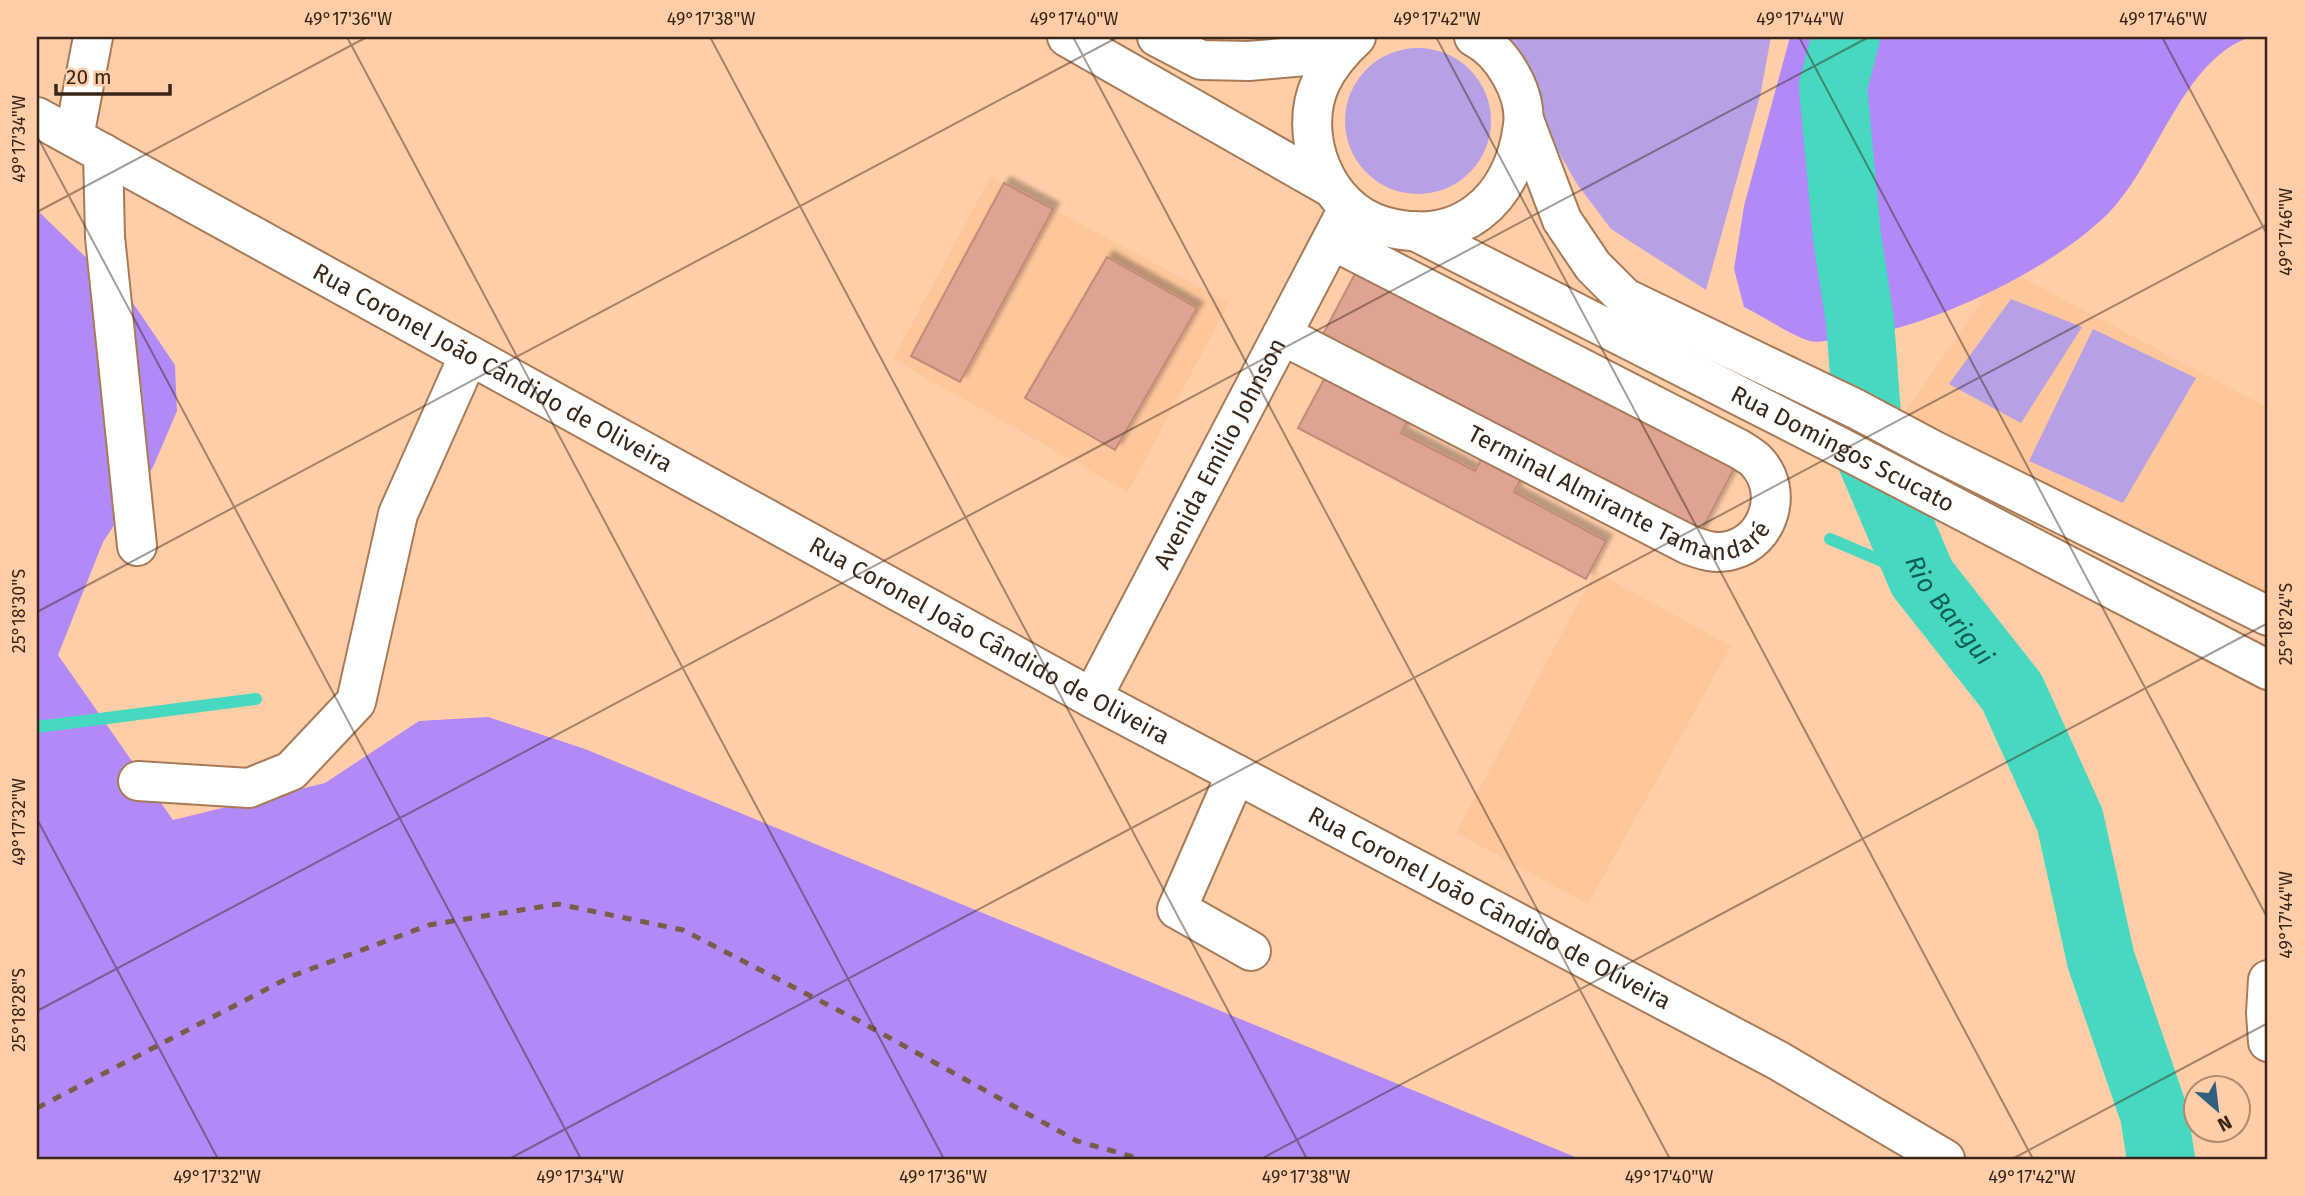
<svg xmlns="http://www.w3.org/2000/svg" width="2305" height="1196" font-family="'Fira Sans',sans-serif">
<defs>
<filter id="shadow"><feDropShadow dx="6" dy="-6" stdDeviation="2" flood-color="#0004"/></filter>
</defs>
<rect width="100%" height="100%" fill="#ffcea9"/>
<g fill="#fdc69b">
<path d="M991 176 1229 303 1128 492 893 359Z"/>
<path d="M2004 268 2268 408V595L1904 414Z"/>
<path d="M1595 571 1731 646 1588 904 1456 833Z"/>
</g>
<g fill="#b7a1e4">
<path d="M1504 37H1771L1760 96 1706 290 1611 229 1577 184 1532 106Z"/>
<circle cx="1418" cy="121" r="73"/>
<path d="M2011 299 2082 327 2021 423 1949 384Z"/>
<path d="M2093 329 2196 378 2123 503 2029 461Z"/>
</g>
<g fill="#b18af8">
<path d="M1790 37H2250C2184 60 2159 157 2114 207 2058 269 1919 334 1836 340 1828 340 1817 343 1810 341 1788 334 1765 317 1744 307L1734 269 1744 206Z"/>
<path d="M37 210 133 303 175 365 177 411 153 467 103 542 58 655 173 820 325 783 419 721 488 717 585 749 1580 1159H37Z"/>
</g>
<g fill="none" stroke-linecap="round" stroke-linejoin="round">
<g stroke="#47d9bf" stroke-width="12">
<path d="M1830 539 1922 578"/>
<path d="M37 727 256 699"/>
</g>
<path stroke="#47d9bf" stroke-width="68" id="s1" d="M1846 37 1833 87 1847 237 1860 321 1870 456 1922 578 2012 692 2070 820 2101 960 2154 1114 2161 1159"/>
</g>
<g fill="#dea492" stroke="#c28a78" stroke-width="2" filter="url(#shadow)">
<path d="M1004 183 1053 209 960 382 911 356Z"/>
<path d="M1107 257 1197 308 1115 450 1025 398Z"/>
<path d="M1358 268 1736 465 1698 537 1535 452 1514 492 1606 541 1586 579 1298 428 1328 372 1411 415 1401 433 1475 471 1496 432 1320 340Z"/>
</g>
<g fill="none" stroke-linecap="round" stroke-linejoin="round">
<g stroke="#a77b58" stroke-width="42">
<g id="minor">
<path id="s2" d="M37 117 1092 698 1779 1061 1945 1159"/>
<path d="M74 137 93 37"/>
<path d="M103 153 105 237 137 546"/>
<path id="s3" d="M1282 335 1689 545C1703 550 1717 555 1732 550 1769 540 1784 491 1757 462 1753 457 1745 453 1739 449L1332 240"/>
<path id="s4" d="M1092 698 1344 216"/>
<path d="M1236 774 1177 909 1251 951"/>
<path d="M138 781 249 788 291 771 356 702 398 514 469 355"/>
</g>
</g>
<g stroke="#a77b58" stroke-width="42">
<g id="major">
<path d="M1067 37 1330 187"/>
<path d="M1157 37 1201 60 1249 61 1339 53"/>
<path d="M1356 37C1342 50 1329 65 1321 82 1296 135 1326 210 1383 226 1460 248 1514 200 1523 125 1527 93 1502 51 1474 37"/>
<path d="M1524 120 1562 220 1593 266 1625 298 1856 409 1933 450 2268 616"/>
<path id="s5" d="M1415 231 1836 445 2268 670"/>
<path d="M2268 980 2266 1013 2268 1042"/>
</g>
</g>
<use href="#minor" stroke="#fff" stroke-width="38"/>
<use href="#major" stroke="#fff" stroke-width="38"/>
<path stroke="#7a5d48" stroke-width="5" stroke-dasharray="9 9" stroke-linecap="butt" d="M37 1108 292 976 429 925 558 904 683 930 859 1021 1077 1141 1141 1159"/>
</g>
<path fill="none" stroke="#382618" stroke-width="2" stroke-opacity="0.45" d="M347 37 944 1159M710 37 1307 1159M1073 37 1670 1159M1436 37 2033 1159M1799 37 2268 919M2162 37 2268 236M37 136 581 1159M37 212 367 37M37 612 1118 37M37 819 218 1159M37 1011 1869 37M509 1159 2268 224M1261 1159 2268 623M2012 1159 2268 1023"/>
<g text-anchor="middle" stroke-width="5" stroke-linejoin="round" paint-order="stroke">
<g font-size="24" fill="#382618" stroke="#ffcea9">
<text dy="8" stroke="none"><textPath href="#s2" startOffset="520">Rua Coronel João Cândido de Oliveira</textPath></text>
<text dy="8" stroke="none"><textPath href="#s5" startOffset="480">Rua Domingos Scucato</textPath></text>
<text dy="8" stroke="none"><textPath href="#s4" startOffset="276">Avenida Emilio Johnson</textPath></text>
<text dy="8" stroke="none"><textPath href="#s3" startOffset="378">Terminal Almirante Tamandaré</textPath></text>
<text dy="8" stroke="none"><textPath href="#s2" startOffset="1087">Rua Coronel João Cândido de Oliveira</textPath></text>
<text dy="8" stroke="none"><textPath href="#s2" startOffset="1654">Rua Coronel João Cândido de Oliveira</textPath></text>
</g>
<g font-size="26" font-style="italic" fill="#0d5f52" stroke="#ffcea9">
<text dy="9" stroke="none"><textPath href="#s1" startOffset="597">Rio Barigui</textPath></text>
</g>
</g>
<rect width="2305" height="1196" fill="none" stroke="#ffcea9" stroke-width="77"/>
<g transform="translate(2217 1109) rotate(152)"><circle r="33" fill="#ffcea9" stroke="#af8b6f" stroke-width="2"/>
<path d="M0-5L12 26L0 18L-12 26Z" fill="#30607e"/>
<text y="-10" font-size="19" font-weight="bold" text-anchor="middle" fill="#382618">N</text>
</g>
<path d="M56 84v10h114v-10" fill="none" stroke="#382618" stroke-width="3.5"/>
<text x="66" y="84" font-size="21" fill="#382618" stroke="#ffcea9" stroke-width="5" paint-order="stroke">20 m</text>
<rect x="38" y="38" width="2228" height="1120" fill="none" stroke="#382618" stroke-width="2.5"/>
<g font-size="18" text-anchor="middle" fill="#382618">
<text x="348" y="25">49°17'36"W</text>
<text x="711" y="25">49°17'38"W</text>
<text x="1074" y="25">49°17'40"W</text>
<text x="1437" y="25">49°17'42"W</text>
<text x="1800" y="25">49°17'44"W</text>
<text x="2163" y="25">49°17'46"W</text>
<text transform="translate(19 139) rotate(-90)" y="6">49°17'34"W</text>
<text transform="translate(2286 232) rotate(-90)" y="6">49°17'46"W</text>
<text transform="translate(19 611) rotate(-90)" y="6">25°18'30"S</text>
<text transform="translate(2286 624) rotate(-90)" y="6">25°18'24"S</text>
<text transform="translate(19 822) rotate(-90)" y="6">49°17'32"W</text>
<text transform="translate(2286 915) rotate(-90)" y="6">49°17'44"W</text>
<text transform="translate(19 1010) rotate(-90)" y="6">25°18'28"S</text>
<text x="217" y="1183">49°17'32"W</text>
<text x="580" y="1183">49°17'34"W</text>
<text x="943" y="1183">49°17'36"W</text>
<text x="1306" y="1183">49°17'38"W</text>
<text x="1669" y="1183">49°17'40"W</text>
<text x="2032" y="1183">49°17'42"W</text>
</g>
</svg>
